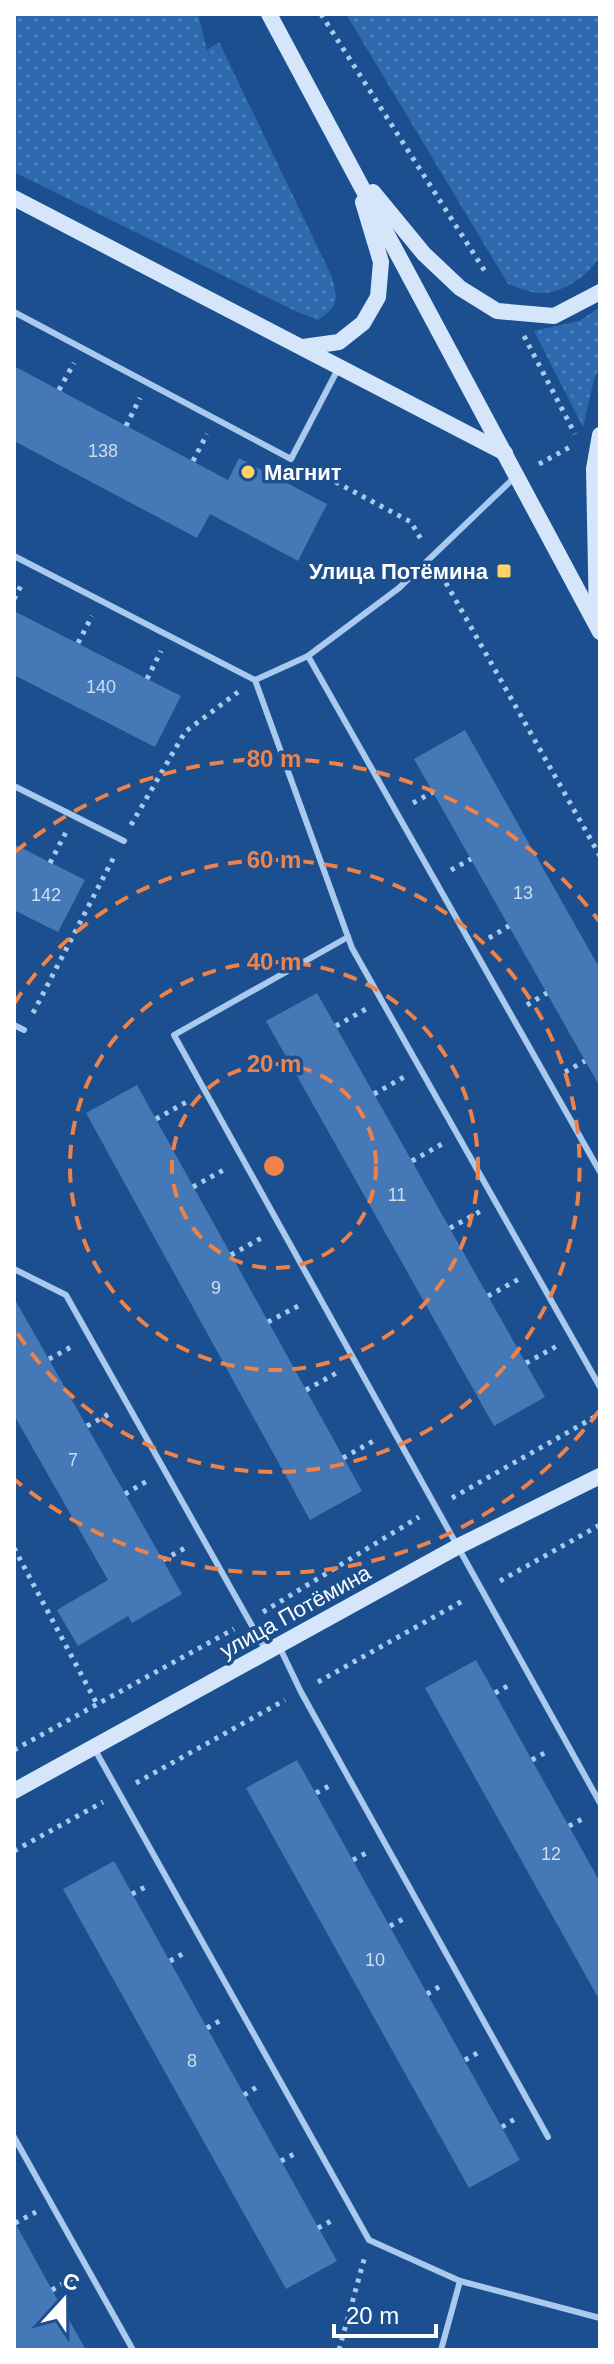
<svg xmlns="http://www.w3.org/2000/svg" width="614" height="2364" font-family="Helvetica,sans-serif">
<defs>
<pattern id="grass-dots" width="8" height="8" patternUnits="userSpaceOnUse" patternTransform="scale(2)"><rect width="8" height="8" fill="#2e69ad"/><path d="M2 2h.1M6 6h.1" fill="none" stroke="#4d80b9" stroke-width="1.8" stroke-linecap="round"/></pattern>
</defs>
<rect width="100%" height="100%" fill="#1b4f8f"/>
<g fill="url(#grass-dots)">
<path d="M14 14H198L207 50 219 42 332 277C338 300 339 306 318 320L297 312 14 172Z"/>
<path d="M346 14H600V255C591 274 563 294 540 293 530 293 518 287 508 284Z"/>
<path d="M600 307V366L594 379 583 427 534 331 579 321Z"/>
</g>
<g fill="#4478b7">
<path d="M14 366 228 480 239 458 327 504 298 561 210 514 197 538 14 441Z"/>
<path d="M14 611 181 696 155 747 14 675Z"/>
<path d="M465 730 600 969V1087L414 759Z"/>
<path d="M14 844 85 880 58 932 14 910Z"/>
<path d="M317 993 545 1397 494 1426 266 1021Z"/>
<path d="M137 1085 362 1491 310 1520 86 1113Z"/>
<path d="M14 1298 182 1594 132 1623 128 1616 78 1646 57 1610 108 1580 14 1415Z"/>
<path d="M476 1660 600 1882V2001L425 1688Z"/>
<path d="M297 1760 520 2160 469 2188 246 1788Z"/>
<path d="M114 1861 337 2261 286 2289 63 1889Z"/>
<path d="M14 2221 52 2290 86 2350H14Z"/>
</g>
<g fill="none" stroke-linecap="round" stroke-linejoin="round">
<g stroke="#a9c9ee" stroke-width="5" stroke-dasharray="4 6" stroke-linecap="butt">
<path d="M321 14 486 273"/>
<path d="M524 336 575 434"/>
<path d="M59 390 74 363"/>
<path d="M126 426 140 398"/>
<path d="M193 461 207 434"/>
<path d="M539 464 572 446"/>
<path d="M309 468 411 522 422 541"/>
<path d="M441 574 600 856"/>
<path d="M14 599 23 582"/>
<path d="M78 643 92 616"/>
<path d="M147 679 161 651"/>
<path d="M413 803 433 792"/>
<path d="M131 825 185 732 238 692"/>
<path d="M50 863 66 832"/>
<path d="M451 870 471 859"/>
<path d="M489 938 509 926"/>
<path d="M527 1005 547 993"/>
<path d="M33 1013 115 855"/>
<path d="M336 1026 366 1009"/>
<path d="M565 1072 585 1061"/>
<path d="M374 1094 404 1077"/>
<path d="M156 1119 190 1100"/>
<path d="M412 1161 442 1144"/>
<path d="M193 1187 227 1168"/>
<path d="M450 1228 481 1211"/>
<path d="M231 1255 265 1236"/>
<path d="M488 1296 519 1279"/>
<path d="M268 1322 302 1304"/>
<path d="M49 1359 73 1346"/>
<path d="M526 1363 557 1346"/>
<path d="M306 1390 340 1371"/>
<path d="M87 1426 111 1413"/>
<path d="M343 1458 377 1439"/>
<path d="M125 1494 149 1480"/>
<path d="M452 1498 600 1414"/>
<path d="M14 1548 97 1704"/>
<path d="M163 1560 187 1547"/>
<path d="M500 1581 600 1525"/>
<path d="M263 1612 419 1517"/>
<path d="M318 1682 466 1599"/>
<path d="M495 1693 511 1684"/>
<path d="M14 1750 234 1629"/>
<path d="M532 1760 548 1751"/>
<path d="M136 1783 285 1700"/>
<path d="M316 1793 333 1784"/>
<path d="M569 1826 586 1817"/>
<path d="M14 1851 103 1802"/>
<path d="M353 1860 370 1851"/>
<path d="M132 1894 149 1885"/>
<path d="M390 1926 407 1917"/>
<path d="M170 1961 186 1952"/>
<path d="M427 1994 444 1984"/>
<path d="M207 2028 223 2019"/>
<path d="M465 2060 481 2051"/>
<path d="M244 2095 260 2085"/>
<path d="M502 2127 518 2117"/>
<path d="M281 2161 298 2152"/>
<path d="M15 2223 36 2212"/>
<path d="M318 2228 335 2219"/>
<path d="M52 2290 73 2278"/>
<path d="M339 2350 365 2256"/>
</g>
<g stroke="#a9c9ee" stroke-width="6">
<path d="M14 312 291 459 338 369"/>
<path d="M516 476 399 588 308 656 600 1172"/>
<path d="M14 556 255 680"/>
<path d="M308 656 255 680 352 948 600 1387"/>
<path d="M14 786 124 841"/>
<path d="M348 937 174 1035 600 1803"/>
<path d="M14 1025 24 1030"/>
<path d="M14 1269 66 1295 265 1649"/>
<path d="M279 1646 301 1692 548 2137"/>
<path d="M94 1748 369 2240 460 2281 600 2318"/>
<path d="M14 2137 133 2350"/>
<path d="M441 2350 460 2281"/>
</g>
<g stroke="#d6e6fa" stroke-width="16">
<path d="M269 14 600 632"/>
<path d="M373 192 424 254 460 288 497 311 554 316 600 292"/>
<path d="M14 198 505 453"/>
<path d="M303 347 339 342 363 323 378 297 381 262 363 202"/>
<path d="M597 620 594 469 600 435"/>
<path d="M14 1791 457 1547 600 1476"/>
</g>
</g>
<g fill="none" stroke="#ee8249" stroke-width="4" stroke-dasharray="14 10">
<circle cx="274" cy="1166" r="102"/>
<circle cx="274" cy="1166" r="204"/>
<path d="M14 1004A306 306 0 1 1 14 1328"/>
<path d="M599 1411A407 407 0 0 1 15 1480M15 852A407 407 0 0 1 599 921"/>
</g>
<g fill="#ffd166" stroke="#1b4f8f" stroke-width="3">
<circle cx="248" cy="472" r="8"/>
<rect x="496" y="563" width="16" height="16" rx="4"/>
</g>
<g text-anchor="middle" stroke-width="7" stroke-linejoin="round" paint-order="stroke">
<g font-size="18" fill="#d0dded">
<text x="103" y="457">138</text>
<text x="101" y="693">140</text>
<text x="523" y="899">13</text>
<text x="46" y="901">142</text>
<text x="397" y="1201">11</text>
<text x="216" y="1294">9</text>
<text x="73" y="1466">7</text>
<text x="551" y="1860">12</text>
<text x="375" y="1966">10</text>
<text x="192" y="2067">8</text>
</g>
<g font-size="22" font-weight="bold" fill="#fff" stroke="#1b4f8f" text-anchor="start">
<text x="264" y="480">Магнит</text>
<text x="488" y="579" text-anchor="end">Улица Потёмина</text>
</g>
<g font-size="22" fill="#fff" stroke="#1b4f8f">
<text transform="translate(295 1611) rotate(-29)" y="8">улица Потёмина</text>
</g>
</g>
<circle cx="274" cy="1166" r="12" fill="#ee8249" stroke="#1b4f8f" stroke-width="4"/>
<g font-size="24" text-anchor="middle" font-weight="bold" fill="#ee8249" stroke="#1b4f8f" stroke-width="7" stroke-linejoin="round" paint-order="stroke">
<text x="274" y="767">80 m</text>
<text x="274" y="868">60 m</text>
<text x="274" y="970">40 m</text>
<text x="274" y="1072">20 m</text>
</g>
<rect width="614" height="2364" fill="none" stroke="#ffffff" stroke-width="32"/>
<g transform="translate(64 2300) rotate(21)" stroke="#1b4f8f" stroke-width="6" paint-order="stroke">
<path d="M0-6L14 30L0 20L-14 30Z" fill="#ffffff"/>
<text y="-12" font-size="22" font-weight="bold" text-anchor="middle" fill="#ffffff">С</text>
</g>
<path d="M334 2324v12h102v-12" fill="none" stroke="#ffffff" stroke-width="4"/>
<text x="346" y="2324" font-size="24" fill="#ffffff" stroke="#1b4f8f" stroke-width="6" paint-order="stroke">20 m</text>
</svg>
